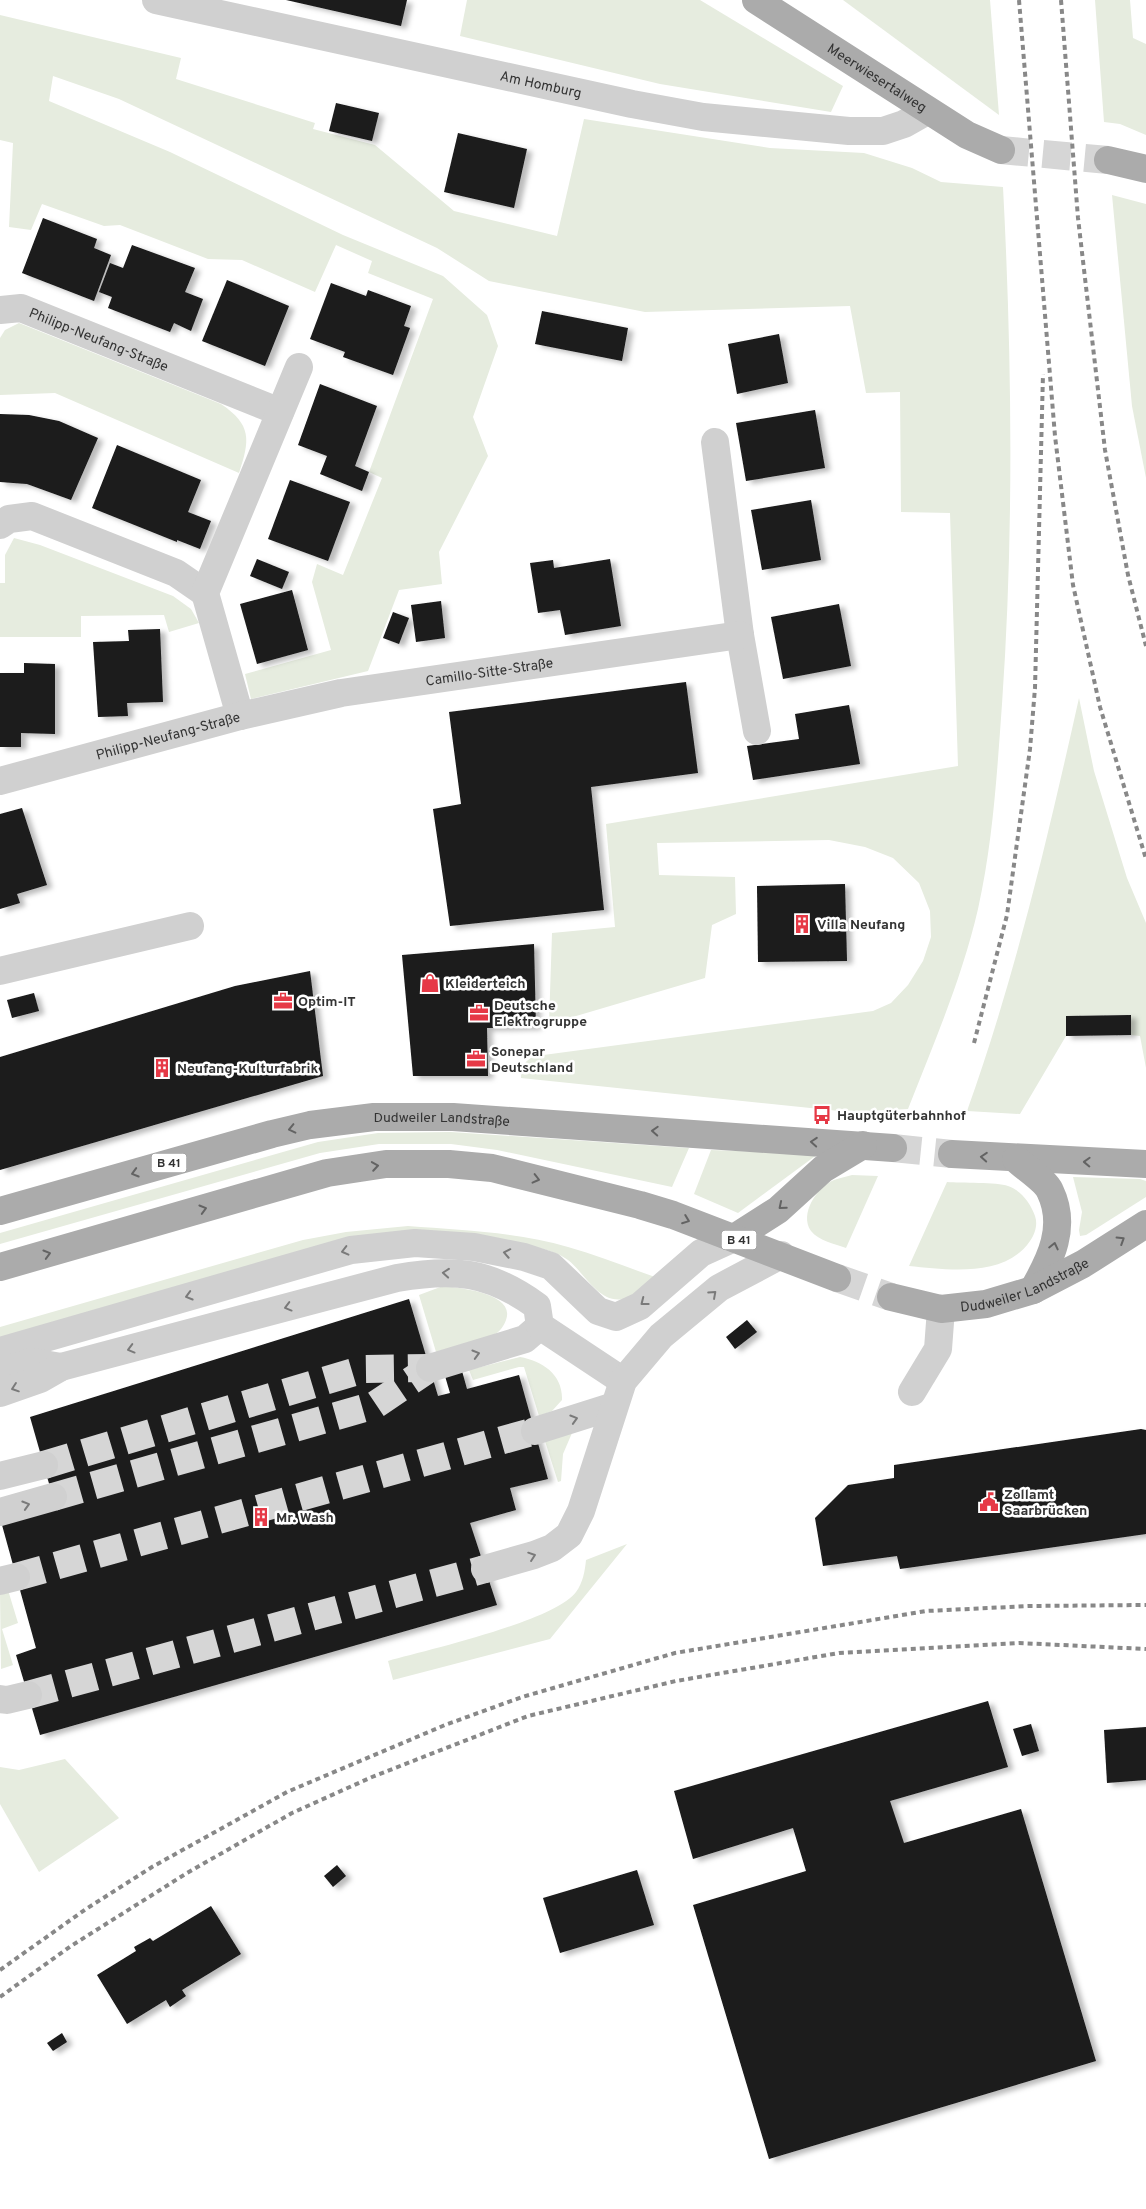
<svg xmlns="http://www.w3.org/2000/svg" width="1146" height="2209" font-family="Overpass,sans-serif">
<defs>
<filter id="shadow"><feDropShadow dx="5.5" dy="3" stdDeviation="2.5" flood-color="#0004"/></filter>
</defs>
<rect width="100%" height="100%" fill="#fff"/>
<g fill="#e6ecdf">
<path d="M467 0H700L843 86 831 112 660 84 460 36Z"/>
<path d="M843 0H990L999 115Z"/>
<path d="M1095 0H1130L1133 38 1146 44V135L1120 124 1104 122Z"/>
<path d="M0 15 181 58 176 79 315 123 313 129 375 145 454 211 557 236 584 119 770 148 864 153 912 168 941 182 1003 187C1012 359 1014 533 1002 704 997 773 993 842 978 909 962 978 934 1043 908 1109L849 1112 521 1078C521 1067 525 1059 536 1056L873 1011 891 1003 908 985 923 961 931 937 930 911 919 883 893 858 865 847 829 840 657 843 659 875 735 877 736 914 712 925 705 978 549 1024 552 933 615 927 606 824 958 766 950 513 901 512 900 392 866 393 850 306 645 312 489 281 437 248 119 99 53 76 49 101 170 152 343 235 443 276 487 315 498 346 473 417 488 456 439 552 442 584 399 590 368 671 251 699 245 674 331 650 312 582 317 564 343 575 382 478 369 472 433 299 368 273 372 261 336 245 315 292 242 260 208 259 120 225 104 226 42 204 31 230 9 227 13 143 0 140Z"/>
<path d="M1112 195 1146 204V478L1132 406Z"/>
<path d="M19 323 221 404C252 425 250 440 239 473L55 393 0 395V338L5 330Z"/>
<path d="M14 538 40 545 173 596 191 609 199 623 169 632 164 615 81 616V637H0V583H5V555Z"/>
<path d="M1079 698 1094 771 1127 878 1146 923V1068L1140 1036 1131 1035 1130 1015 1066 1016V1036L1020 1114 967 1111C1015 977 1048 837 1079 698Z"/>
<path d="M451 1132 689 1148 672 1187 497 1150 451 1144H379L320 1153 0 1244V1233L318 1142 378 1133Z"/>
<path d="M711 1150 818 1154 738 1213 694 1194Z"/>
<path d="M852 1175 878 1176 846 1248C835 1244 819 1241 811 1231 799 1214 817 1187 834 1180 839 1178 846 1177 852 1175Z"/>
<path d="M1073 1177 1140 1179 1146 1181V1197L1086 1235 1080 1236 1079 1230 1082 1212Z"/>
<path d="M947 1182C961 1183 997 1182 1008 1186 1021 1190 1031 1204 1035 1216 1038 1224 1035 1234 1030 1241 1005 1278 948 1270 909 1266Z"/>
<path d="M408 1226C461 1230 517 1232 568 1247 597 1255 626 1267 655 1277 646 1284 637 1294 627 1298 600 1307 585 1273 568 1260 560 1254 550 1251 540 1248L440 1235 0 1339V1327L303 1240 346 1232Z"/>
<path d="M443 1286C460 1288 516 1293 506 1320 504 1325 501 1331 495 1334 478 1343 455 1346 436 1352L419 1295Z"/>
<path d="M520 1357C543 1361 563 1375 562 1400L552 1411 539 1416 524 1367H519L473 1380 469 1370Z"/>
<path d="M572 1433 563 1454 561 1481 558 1482 545 1441Z"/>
<path d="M627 1544 550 1639 393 1680 388 1661C427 1650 555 1621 576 1592 583 1583 585 1570 586 1560Z"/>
<path d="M8 1590 18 1623 2 1629 13 1665 1 1669 0 1592Z"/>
<path d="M65 1759 119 1818 39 1872 0 1804V1767L19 1770Z"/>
</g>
<g fill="#1a1a1a" filter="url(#shadow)">
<path d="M286 0H407L401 26Z"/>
<path d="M336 103 379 113 372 141 329 131Z"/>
<path d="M458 133 527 149 514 208 444 192Z"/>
<path d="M43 218 97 239 94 248 111 255 94 301 22 273Z"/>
<path d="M132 245 195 268 185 292 203 299 191 331 174 323 170 332 108 308 112 297 99 292 110 263 123 268Z"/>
<path d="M227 280 289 306 265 366 202 341Z"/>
<path d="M331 283 366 296 368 290 411 306 404 326 410 328 393 375 343 357 345 352 310 339Z"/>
<path d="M542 311 628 328 622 361 535 344Z"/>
<path d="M779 334 788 383 737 394 728 344Z"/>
<path d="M320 384 377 406 355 466 369 472 362 491 320 474 327 456 298 445Z"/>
<path d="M815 410 825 468 746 481 736 423Z"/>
<path d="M0 414 29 415 59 421 98 438 71 500 27 484 0 482Z"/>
<path d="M117 445 201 480 188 512 211 521 200 549 177 540V542L92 508Z"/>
<path d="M290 480 350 502 328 561 268 539Z"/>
<path d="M811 500 821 560 762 570 751 510Z"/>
<path d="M257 559 289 572 282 589 250 576Z"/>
<path d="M610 559 621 626 565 635 560 610 538 613 530 563 553 560 554 568Z"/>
<path d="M292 590 308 650 257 664 240 604Z"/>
<path d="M441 601 445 638 416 642 411 605Z"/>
<path d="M839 604 851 666 783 679 771 617Z"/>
<path d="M393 612 409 618 399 644 383 638Z"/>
<path d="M160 629 163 702 127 703 128 716 98 717 93 642 129 641 128 630Z"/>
<path d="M24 663 55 664V734L21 733V747H0V673H24Z"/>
<path d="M686 682 698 773 591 787 604 910 450 926 433 809 461 804 449 712Z"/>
<path d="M849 705 860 764 753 780 747 746 799 739 795 714Z"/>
<path d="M22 808 47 885 17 894 20 903 0 909V814Z"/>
<path d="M845 884 847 961 758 962 757 886Z"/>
<path d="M534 944 536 1027 487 1028 488 1076H413L402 955Z"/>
<path d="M310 971 323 1076 0 1170V1057L235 986Z"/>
<path d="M34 993 39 1011 12 1018 7 1000Z"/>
<path d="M1131 1015V1035L1066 1036V1016Z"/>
<path d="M409 1299 438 1396 450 1393 445 1376 462 1371 467 1389 519 1375 548 1479 510 1488 516 1510 470 1523 497 1605 40 1735 16 1655 36 1648 2 1525 56 1508 30 1417Z"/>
<path d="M747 1320 757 1332 735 1349 726 1337Z"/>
<path d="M1141 1429 1146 1430V1534L900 1569 897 1556 823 1566 815 1518 848 1485 894 1478V1465Z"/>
<path d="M988 1701 1008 1767 890 1801 904 1843 1021 1809 1096 2061 769 2159 693 1905 806 1871 793 1828 693 1859 674 1791Z"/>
<path d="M1031 1724 1039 1751 1022 1756 1013 1729Z"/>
<path d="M1146 1727V1780L1107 1783 1104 1730Z"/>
<path d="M337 1865 346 1876 333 1887 324 1876Z"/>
<path d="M637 1870 654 1925 560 1953 543 1898Z"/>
<path d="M211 1906 241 1954 182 1990 186 1996 170 2007 166 2000 127 2024 97 1975 136 1951 134 1947 150 1938 153 1941Z"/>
<path d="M62 2033 67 2042 53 2051 47 2043Z"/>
</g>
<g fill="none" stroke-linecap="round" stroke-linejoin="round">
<g stroke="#d6d6d6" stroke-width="28" stroke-dasharray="28 14" stroke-linecap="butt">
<path d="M44 1465 364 1369 430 1368"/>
<path d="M53 1497 375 1405 430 1368"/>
<path d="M16 1577 535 1431"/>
<path d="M28 1695 485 1569"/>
</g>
<g stroke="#d6d6d6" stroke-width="28" stroke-dasharray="28 14" stroke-linecap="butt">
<path d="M1001 150 1108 160"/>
<path d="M893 1148 952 1154"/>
<path d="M837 1278 891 1297"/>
</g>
<g stroke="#d0d0d0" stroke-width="28">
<path id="s1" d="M156 0 632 104 703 117 849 131H883L904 124 927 111"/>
<path id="s2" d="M0 310 21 308 280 412"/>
<path d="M715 442 740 635 757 731"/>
<path d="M0 525 9 519 32 516 176 573 205 593"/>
<path d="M240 716 205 593 299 367"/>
<path id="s3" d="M0 781 240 716 341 693 740 635"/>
<path d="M0 971 190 926"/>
<path d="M0 1351 351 1250 415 1243 474 1247 524 1257 551 1266 598 1311 616 1317 640 1306 701 1253 734 1238"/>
<path d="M430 1368 525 1339 540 1326"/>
<path d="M0 1371 32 1362 61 1367"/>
<path d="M912 1392 938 1349 941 1309"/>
<path d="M0 1393 40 1379 61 1367 397 1278C454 1268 489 1271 537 1306L540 1326 623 1381"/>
<path d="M535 1431 614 1406"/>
<path d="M0 1476 44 1465"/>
<path d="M0 1512 53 1497"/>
<path d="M485 1569 534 1555 552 1548 569 1535 581 1511 623 1381 661 1336 719 1288 781 1255"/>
<path d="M0 1581 16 1577"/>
<path d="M0 1699 7 1700 28 1695"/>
</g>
<g stroke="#ababab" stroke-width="28">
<path id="s4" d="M756 0 967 135 1001 150"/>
<path d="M1108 160 1146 169"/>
<path d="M952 1154 1146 1164"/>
<path d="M1016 1159C1024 1167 1046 1181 1050 1191 1067 1226 1051 1259 1033 1290"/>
<path id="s5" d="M0 1211 272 1134 310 1125 374 1117H453L893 1148"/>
<path d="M734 1238 778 1210 823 1169 863 1145"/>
<path d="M0 1267 327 1173 386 1164H449L492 1168 640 1205 673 1215 837 1278"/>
<path id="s6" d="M891 1297 941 1309 986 1304 1033 1290 1083 1264 1146 1224"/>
</g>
<g stroke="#888" stroke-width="4" stroke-dasharray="5 4" stroke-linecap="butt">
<path d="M1019 0 1055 436 1073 585 1100 707 1146 859"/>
<path d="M1061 0 1078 218 1105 450 1128 575 1146 646"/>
<path d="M974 1043 1007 915 1030 749 1035 688 1043 374"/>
<path d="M0 1970 86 1909 152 1867 287 1792 445 1725 522 1697 675 1653 926 1611 1030 1606 1146 1605"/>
<path d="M0 1997 71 1946 187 1873 292 1813 372 1777 528 1716 676 1681 839 1653 1019 1643 1146 1649"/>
</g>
</g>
<defs><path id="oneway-chevron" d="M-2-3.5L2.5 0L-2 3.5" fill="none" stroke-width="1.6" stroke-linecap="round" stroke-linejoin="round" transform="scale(1.25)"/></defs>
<g stroke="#636363">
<use href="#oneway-chevron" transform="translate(292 1129) rotate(167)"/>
<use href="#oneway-chevron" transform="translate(655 1131) rotate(-177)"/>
<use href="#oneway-chevron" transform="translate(814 1142) rotate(-176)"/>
<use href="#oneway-chevron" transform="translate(984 1157) rotate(-176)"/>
<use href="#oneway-chevron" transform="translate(1087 1162) rotate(-178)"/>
<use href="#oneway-chevron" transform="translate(375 1166) rotate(-9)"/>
<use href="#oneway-chevron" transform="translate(135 1173) rotate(164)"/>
<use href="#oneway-chevron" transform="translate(536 1179) rotate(14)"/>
<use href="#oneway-chevron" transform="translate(782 1206) rotate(140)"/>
<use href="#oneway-chevron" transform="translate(203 1209) rotate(-16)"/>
<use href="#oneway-chevron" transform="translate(686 1220) rotate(21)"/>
<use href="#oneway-chevron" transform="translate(1121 1240) rotate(-32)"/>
<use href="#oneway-chevron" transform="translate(1054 1246) rotate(-77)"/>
<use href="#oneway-chevron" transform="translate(47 1254) rotate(-16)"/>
</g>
<g stroke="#7a7a7a">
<use href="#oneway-chevron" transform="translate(345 1251) rotate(166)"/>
<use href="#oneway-chevron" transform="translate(507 1253) rotate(-169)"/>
<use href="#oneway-chevron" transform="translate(446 1273) rotate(-175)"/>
<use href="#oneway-chevron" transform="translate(713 1294) rotate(-42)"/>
<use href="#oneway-chevron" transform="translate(189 1296) rotate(164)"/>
<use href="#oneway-chevron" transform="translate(644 1302) rotate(142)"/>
<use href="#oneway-chevron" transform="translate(288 1307) rotate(165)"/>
<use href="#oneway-chevron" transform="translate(131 1349) rotate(165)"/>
<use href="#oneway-chevron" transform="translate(476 1354) rotate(-16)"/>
<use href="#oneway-chevron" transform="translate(15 1388) rotate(161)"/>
<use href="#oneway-chevron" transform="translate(574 1419) rotate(-17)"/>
<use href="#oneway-chevron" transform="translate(26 1505) rotate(-17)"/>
<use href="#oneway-chevron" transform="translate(532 1556) rotate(-19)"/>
</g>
<defs>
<g id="building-bare" transform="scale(1.5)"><path d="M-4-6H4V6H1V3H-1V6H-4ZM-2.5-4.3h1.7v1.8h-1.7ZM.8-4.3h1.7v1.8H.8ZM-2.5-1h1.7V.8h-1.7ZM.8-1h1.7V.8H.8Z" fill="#e63946" stroke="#fff" stroke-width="2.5" paint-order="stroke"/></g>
<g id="shop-bare" transform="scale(1.5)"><path d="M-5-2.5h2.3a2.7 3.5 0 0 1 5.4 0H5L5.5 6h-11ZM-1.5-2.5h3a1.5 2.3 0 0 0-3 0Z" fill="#e63946" stroke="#fff" stroke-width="2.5" paint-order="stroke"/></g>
<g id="office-bare" transform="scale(1.5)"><path d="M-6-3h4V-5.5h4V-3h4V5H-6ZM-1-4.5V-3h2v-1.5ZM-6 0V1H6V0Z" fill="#e63946" stroke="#fff" stroke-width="2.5" paint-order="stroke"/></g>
<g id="bus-bare" transform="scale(1.5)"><path d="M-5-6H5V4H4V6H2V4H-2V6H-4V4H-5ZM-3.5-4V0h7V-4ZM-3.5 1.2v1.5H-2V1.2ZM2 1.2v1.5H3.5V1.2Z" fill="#e63946" stroke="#fff" stroke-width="2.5" paint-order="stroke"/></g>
<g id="civic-bare" transform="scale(1.5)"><path d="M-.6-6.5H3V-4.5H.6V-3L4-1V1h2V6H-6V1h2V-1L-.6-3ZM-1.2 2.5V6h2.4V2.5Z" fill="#e63946" stroke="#fff" stroke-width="2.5" paint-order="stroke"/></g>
</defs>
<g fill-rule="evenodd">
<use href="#building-bare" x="802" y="924"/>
<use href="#shop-bare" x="430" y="983"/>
<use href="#office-bare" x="283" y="1001"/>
<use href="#office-bare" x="479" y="1013"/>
<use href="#office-bare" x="476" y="1059"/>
<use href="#building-bare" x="162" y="1068"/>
<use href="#bus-bare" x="822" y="1115"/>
<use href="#civic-bare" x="989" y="1502"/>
<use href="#building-bare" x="261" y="1517"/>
</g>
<g text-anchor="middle" stroke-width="5" stroke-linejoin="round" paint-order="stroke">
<g fill="#fff" stroke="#707070" stroke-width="1">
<rect x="151.5" y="1153.5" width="35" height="19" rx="4"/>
<rect x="721.5" y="1230.5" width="35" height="19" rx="4"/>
</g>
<g font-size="12" font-weight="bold" fill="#333">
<text x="169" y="1167">B 41</text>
<text x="739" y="1244">B 41</text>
</g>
<g font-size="14" fill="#333" stroke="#fff">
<text dy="5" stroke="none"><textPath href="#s4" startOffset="144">Meerwiesertalweg</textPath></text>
<text dy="5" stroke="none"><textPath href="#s1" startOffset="394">Am Homburg</textPath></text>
<text dy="5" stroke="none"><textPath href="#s2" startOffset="105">Philipp-Neufang-Straße</textPath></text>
<text dy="5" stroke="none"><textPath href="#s3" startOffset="502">Camillo-Sitte-Straße</textPath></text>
<text dy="5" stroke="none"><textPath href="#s3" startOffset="174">Philipp-Neufang-Straße</textPath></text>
<text dy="5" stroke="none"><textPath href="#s5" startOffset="454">Dudweiler Landstraße</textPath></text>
<text dy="5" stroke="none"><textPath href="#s6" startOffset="139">Dudweiler Landstraße</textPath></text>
</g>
<g font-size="14" font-weight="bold" fill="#333" stroke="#fff" text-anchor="start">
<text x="817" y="929">Villa Neufang</text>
<text x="445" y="988">Kleiderteich</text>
<text x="298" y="1006">Optim-IT</text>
<text x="494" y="1010">Deutsche<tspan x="494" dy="16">Elektrogruppe</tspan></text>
<text x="491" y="1056">Sonepar<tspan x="491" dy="16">Deutschland</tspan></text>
<text x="177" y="1073">Neufang-Kulturfabrik</text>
<text x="837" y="1120">Hauptgüterbahnhof</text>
<text x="1004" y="1499">Zollamt<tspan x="1004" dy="16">Saarbrücken</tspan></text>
<text x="276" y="1522">Mr. Wash</text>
</g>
</g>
</svg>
